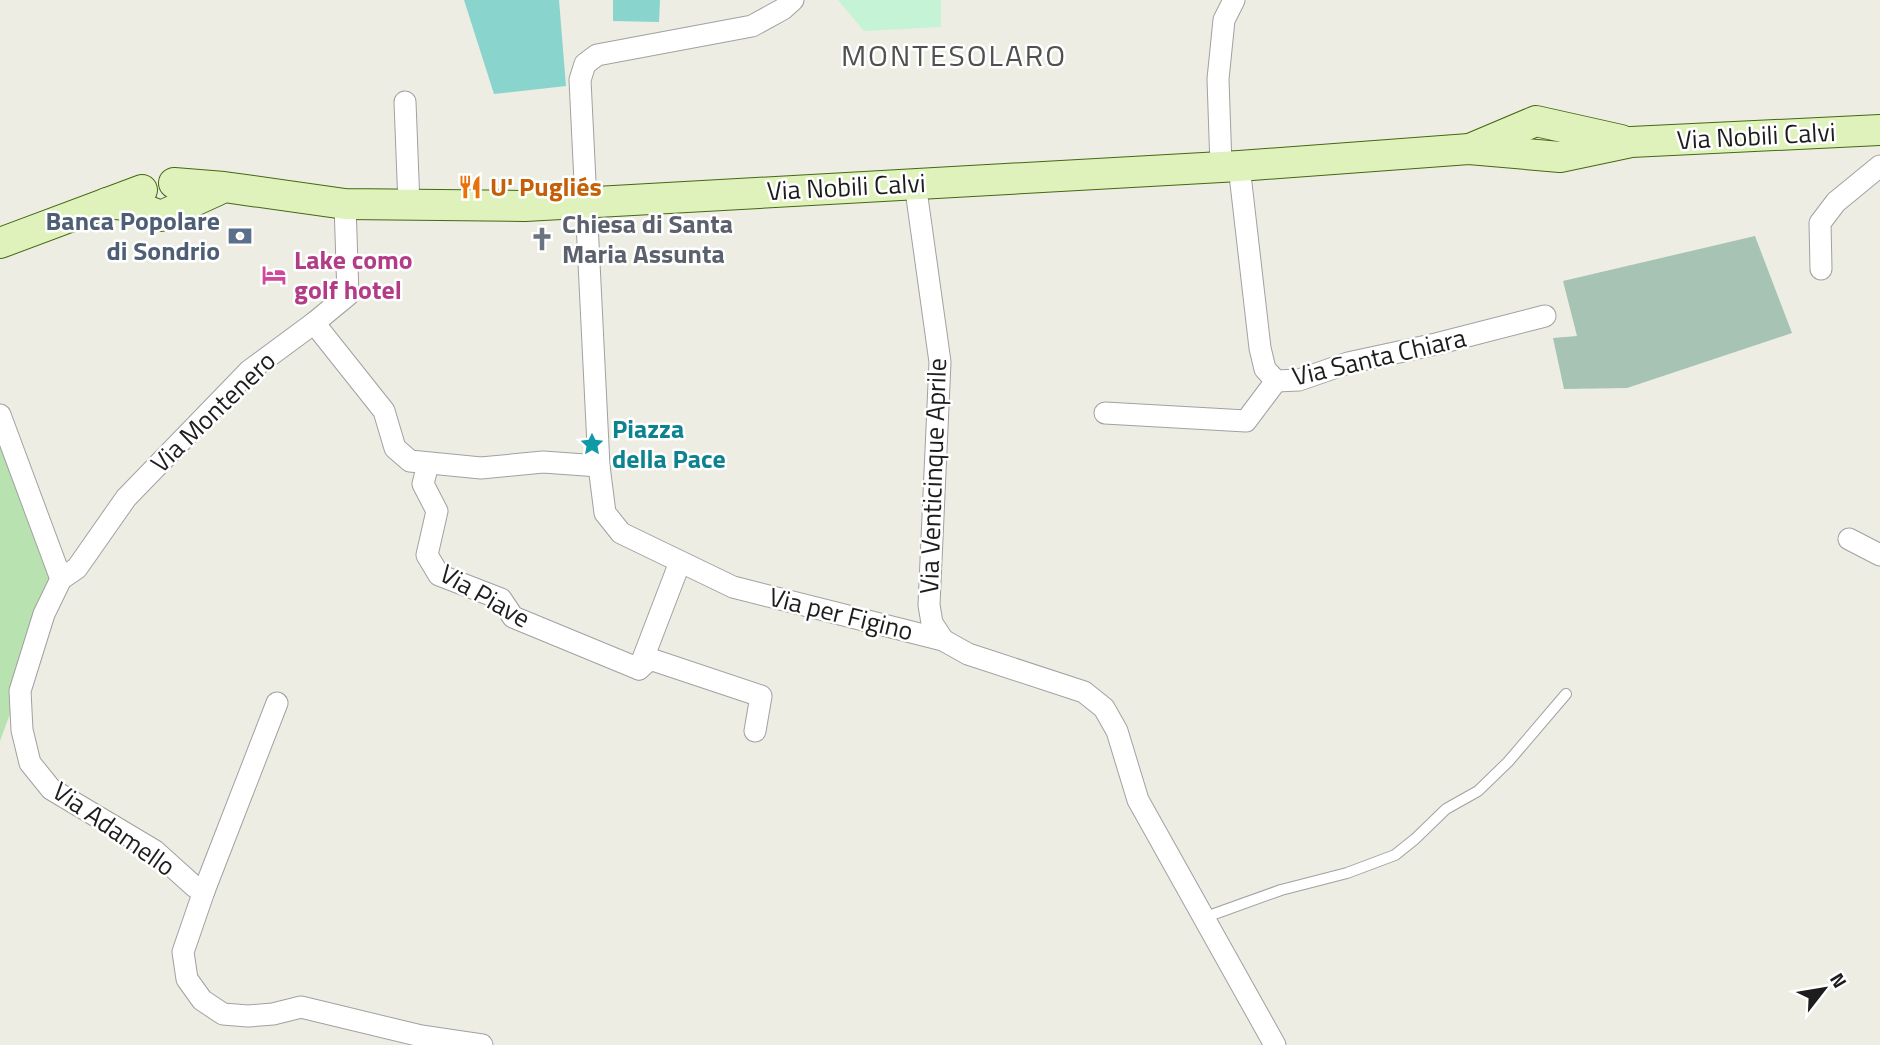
<svg xmlns="http://www.w3.org/2000/svg" width="1880" height="1045" font-family="'Titillium Web',sans-serif">
<rect width="100%" height="100%" fill="#edede4"/>
<path fill="#b8e2af" d="M0 420 57 586 0 741Z"/>
<path fill="#a7c3b4" d="M1755 236 1792 333 1627 388 1564 389 1553 338 1577 336 1563 281Z"/>
<path fill="#c5f3d6" d="M838 0H941V27L864 31Z"/>
<g fill="#8ad4ce">
<path d="M464 0H559L566 86 494 94Z"/>
<path d="M613 0H660L659 22 613 21Z"/>
</g>
<g fill="none" stroke-linecap="round" stroke-linejoin="round">
<g stroke="#a1a1a1" stroke-width="12">
<path id="lane" d="M1203 918 1281 890 1347 873 1395 855 1415 839 1446 809 1478 791 1508 762 1566 694"/>
</g>
<g stroke="#a1a1a1" stroke-width="23">
<g id="street">
<path d="M793 0 783 9 752 26 597 55 585 64 580 80 599 466 605 513 621 533 733 587 943 640 968 654 1084 692 1104 708 1117 731 1138 800 1275 1045"/>
<path d="M405 102 409 205"/>
<path d="M1221 166 1218 79 1224 20 1234 0"/>
<path d="M1239 166 1260 348 1265 369 1276 381"/>
<path d="M915 183 940 362 929 605 932 623 943 640"/>
<path d="M1821 269 1820 223 1836 202 1880 166"/>
<path d="M314 323 384 411 395 448 410 461 481 468 543 462 599 466"/>
<path d="M1276 381 1299 380 1348 363 1436 344 1545 316"/>
<path d="M1105 413 1246 421 1276 381"/>
<path d="M0 415 61 579 44 614 20 691 22 730 30 763 51 789 155 851 195 887 204 891 183 952 187 979 202 1000 223 1014 248 1016 273 1014 301 1007 421 1036 482 1045"/>
<path d="M428 464 423 484 437 511 427 555 439 575 501 599 513 617 639 669 650 659 761 696 755 731"/>
<path d="M1849 539 1880 555"/>
<path d="M61 579 77 568 126 498 249 371 314 323 348 295 345 204"/>
<path d="M639 669 680 562"/>
<path d="M204 891 277 703"/>
</g>
</g>
<g stroke="#446810" stroke-width="32">
<g id="secondary">
<path d="M1472 148 1536 121 1621 140"/>
<path d="M174 183 224 187 345 204 525 206 1239 166 1469 149 1560 157 1631 142 1880 130"/>
<path d="M107 203 135 206 161 216 218 190"/>
<path d="M0 243 142 190"/>
</g>
</g>
<use href="#lane" stroke="#fff" stroke-width="10"/>
<use href="#street" stroke="#fff" stroke-width="21"/>
<use href="#secondary" stroke="#dff2bc" stroke-width="30"/>
</g>
<defs>
<g id="restaurant-bare" transform="scale(1.89)"><path d="M-5-6h1v4h1v-4h1v4h1v-4h1v5L-1.5 .5V6h-2V.5L-5-1ZM5-6V6H3V1.5H1.5Q1.5-4 5-6Z" fill="#e8710a" stroke="#fff" stroke-width="2.5" paint-order="stroke"/></g>
<g id="bank-bare" transform="scale(1.89)"><path d="M-6-4H6V4H-6ZM0-2.3a2.3 2.3 0 1 0 0 4.6a2.3 2.3 0 1 0 0-4.6Z" fill="#5c6f8a" stroke="#fff" stroke-width="2.5" paint-order="stroke"/></g>
<g id="church-bare" transform="scale(1.89)"><path d="M-1.2-6h2.4v3.5h3.3v2.4h-3.3V6h-2.4V-.1h-3.3v-2.4h3.3Z" fill="#6b7280" stroke="#fff" stroke-width="2.5" paint-order="stroke"/></g>
<g id="hotel-bare" transform="scale(1.89)"><path d="M-6-4.5h1.5V1H6V5H4.5V3h-9V5H-6ZM-4 0a1.8 1.8 0 1 1 3.6 0ZM.5 0V-2.5h3Q6-2.5 6 0Z" fill="#d1479c" stroke="#fff" stroke-width="2.5" paint-order="stroke"/></g>
<g id="sight-bare" transform="scale(1.89)"><path d="M0-6L1.8-2.2L6-1.7L2.9 1.2L3.7 5.4L0 3.3L-3.7 5.4L-2.9 1.2L-6-1.7L-1.8-2.2Z" fill="#0f9aa8" stroke="#fff" stroke-width="2.5" paint-order="stroke"/></g>
</defs>
<g fill-rule="evenodd">
<use href="#restaurant-bare" x="470" y="187"/>
<use href="#bank-bare" x="240" y="236"/>
<use href="#church-bare" x="542" y="239"/>
<use href="#hotel-bare" x="274" y="275"/>
<use href="#sight-bare" x="592" y="444"/>
</g>
<g text-anchor="middle" stroke-width="5" stroke-linejoin="round" paint-order="stroke">
<g font-size="26" fill="#1d1d1d" stroke="#fff">
<text transform="translate(1756 136) rotate(-3)" y="9">Via Nobili Calvi</text>
<text transform="translate(846 187) rotate(-3)" y="9">Via Nobili Calvi</text>
<text transform="translate(1379 357) rotate(-13)" y="9">Via Santa Chiara</text>
<text transform="translate(213 412) rotate(-44)" y="9">Via Montenero</text>
<text transform="translate(933 476) rotate(-88)" y="9">Via Venticinque Aprile</text>
<text transform="translate(485 596) rotate(30)" y="9">Via Piave</text>
<text transform="translate(841 614) rotate(14)" y="9">Via per Figino</text>
<text transform="translate(114 829) rotate(35)" y="9">Via Adamello</text>
</g>
<g font-size="26" font-weight="bold" fill="#c56008" stroke="#fff" text-anchor="start">
<text x="490" y="196">U' Pugliés</text>
</g>
<g font-size="26" font-weight="bold" fill="#4e5e75" stroke="#fff" text-anchor="end">
<text x="220" y="230">Banca Popolare<tspan x="220" dy="30">di Sondrio</tspan></text>
</g>
<g font-size="26" font-weight="bold" fill="#5b616d" stroke="#fff" text-anchor="start">
<text x="562" y="233">Chiesa di Santa<tspan x="562" dy="30">Maria Assunta</tspan></text>
</g>
<g font-size="26" font-weight="bold" fill="#b23c85" stroke="#fff" text-anchor="start">
<text x="294" y="269">Lake como<tspan x="294" dy="30">golf hotel</tspan></text>
</g>
<g font-size="26" font-weight="bold" fill="#0d838f" stroke="#fff" text-anchor="start">
<text x="612" y="438">Piazza<tspan x="612" dy="30">della Pace</tspan></text>
</g>
<g font-size="30" letter-spacing="2" fill="#505050" stroke="#fff">
<text x="954" y="66">MONTESOLARO</text>
</g>
</g>
<g transform="translate(1824 989) rotate(59)" stroke="#ffffff" stroke-width="5" paint-order="stroke">
<path d="M0-5L12 26L0 18L-12 26Z" fill="#1d1d1d"/>
<text y="-10" font-size="19" font-weight="bold" text-anchor="middle" fill="#1d1d1d">N</text>
</g>
</svg>
